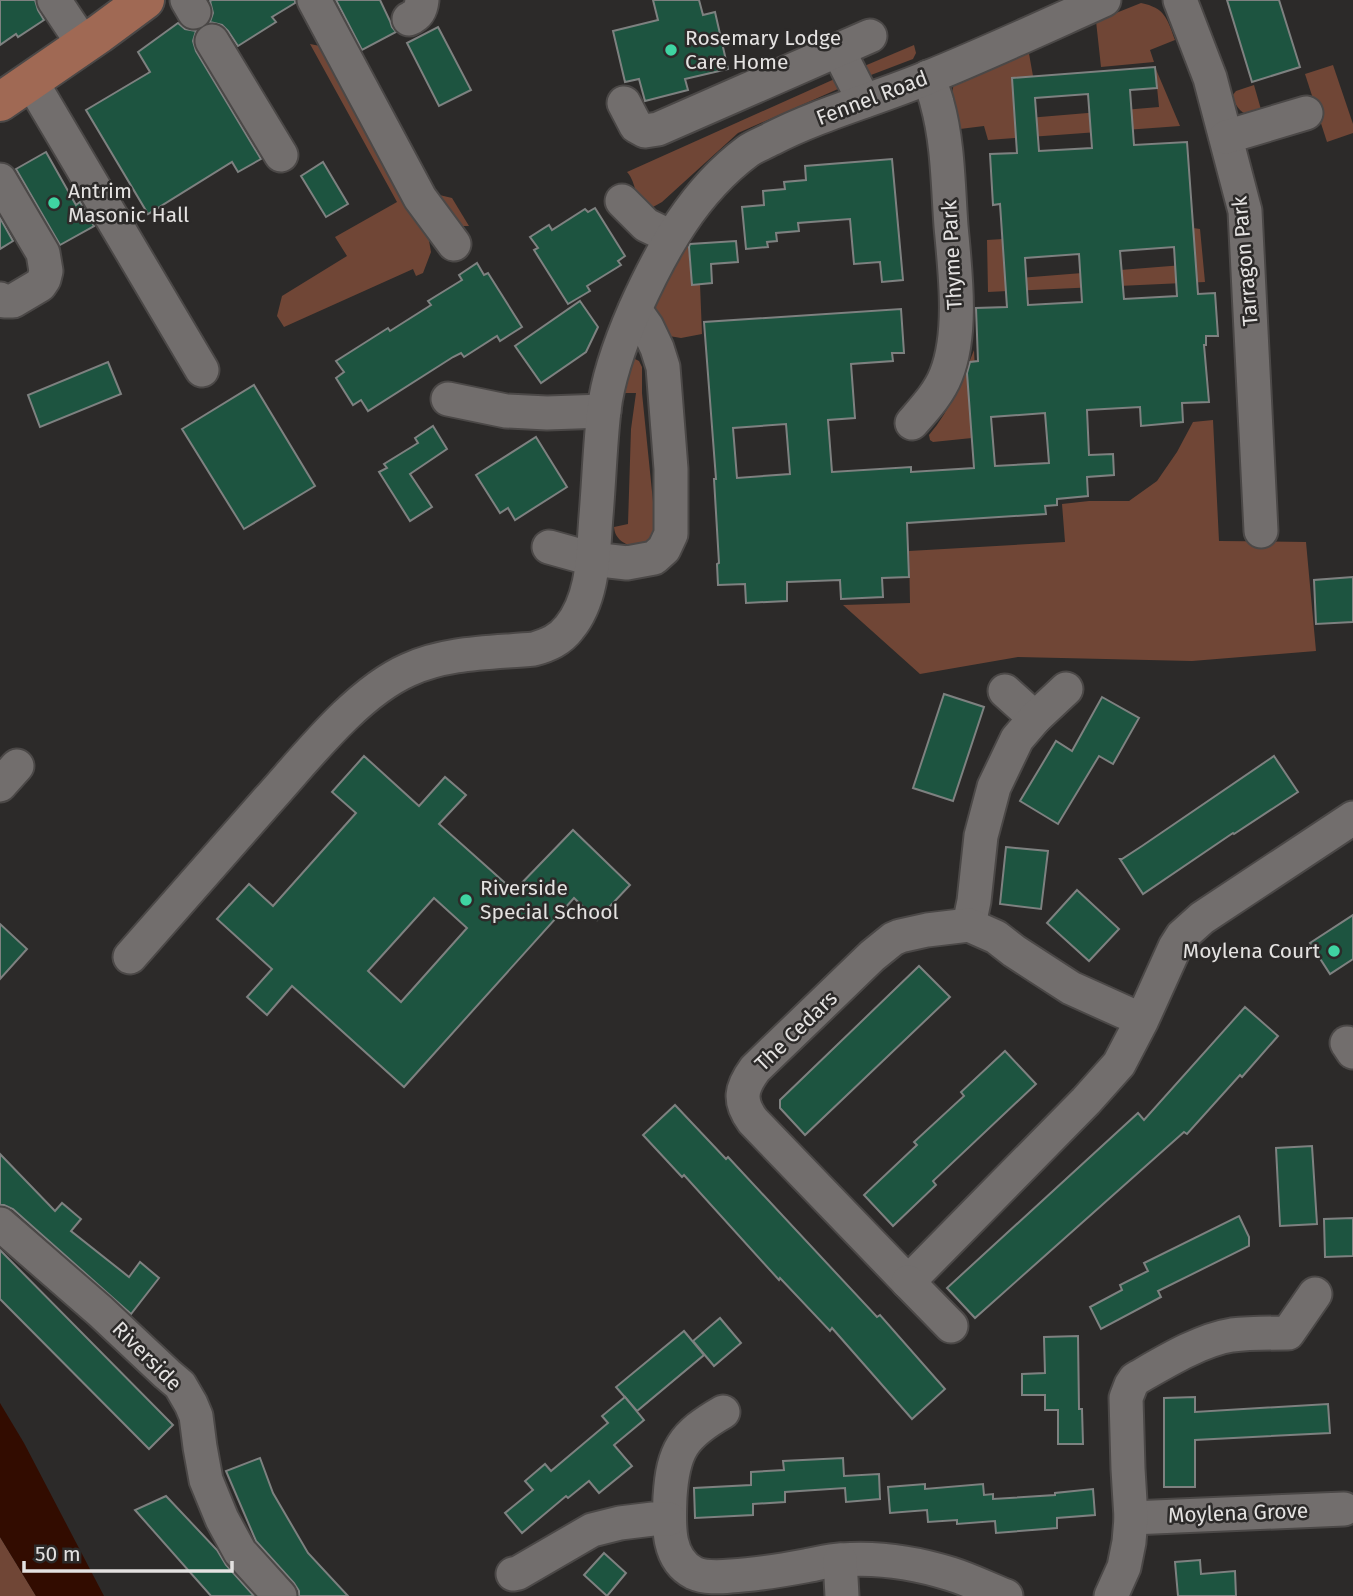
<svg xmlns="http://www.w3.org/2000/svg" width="1353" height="1596" font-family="'Fira Sans',sans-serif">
<rect width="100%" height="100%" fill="#2c2a29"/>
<g fill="#704636">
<path d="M1141 3C1165 8 1167 18 1175 40L1150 50 1154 62 1101 67 1096 21Z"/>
<path d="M310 44 320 46 326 50 428 235 431 252 423 273 416 276 413 269 284 327 277 316 282 296 347 256 335 237 397 202Z"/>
<path d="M914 45 916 53 913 59 871 75 867 74 862 67Z"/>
<path d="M1028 48 1033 76 1015 119 1159 107 1155 67 1180 126 988 140 984 126 952 130C951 112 949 98 955 81Z"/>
<path d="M1333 65 1353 124V133L1327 142 1305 74Z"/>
<path d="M839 77 840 84 838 89 738 133 662 202 653 207 645 208C634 199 637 183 627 172Z"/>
<path d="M1254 85 1262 113C1244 117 1239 113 1232 96L1236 91Z"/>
<path d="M423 191 452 198 469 226H460Z"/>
<path d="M1193 228 1200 229 1205 282 988 292 987 240 1003 239 1006 279 1196 264Z"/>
<path d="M688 245 692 285 700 284 702 334 681 338 669 336 652 309 671 270Z"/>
<path d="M974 350 976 393 969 394 972 438 933 442 930 440 929 435C951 409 962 381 974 350Z"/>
<path d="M633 358 639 361 642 367V393L655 521 653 540 636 548C625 544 615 540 614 527L628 524 631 429 636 393H622Z"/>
<path d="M1213 420 1219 541 1306 542 1316 651 1192 661 1018 657 920 674 843 605 910 603 909 551 1065 542 1062 504 1089 501H1129L1157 481 1177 452 1193 422Z"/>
<path d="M0 1537 36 1596H0Z"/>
</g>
<path fill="#320c00" d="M0 1403 24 1443 104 1596H36L0 1537Z"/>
<g fill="#1d5440" stroke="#7e8180" stroke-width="2" fill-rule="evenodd">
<path d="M0 0H35L38 10 44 20 18 37 16 34 0 45Z"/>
<path d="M212 0H295V3L272 17 276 22 238 46 228 31 222 25 210 22 213 13 210 1Z"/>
<path d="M336 0H380L390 21 392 27 396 32 362 50Z"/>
<path d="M653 0H699L703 15 715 12 728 69 685 79 688 90 645 101 639 79 625 82 613 31 658 20Z"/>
<path d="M1227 0H1279L1300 67 1252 82Z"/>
<path d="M178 23 185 29 196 31 193 41 196 51 261 159 238 172 232 162 148 214 86 110 150 72 138 52Z"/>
<path d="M438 27 471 90 439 106 407 43Z"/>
<path d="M1155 67 1157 88 1130 90 1134 145 1187 142 1198 294 1215 293 1218 336H1206V345H1204L1209 402 1182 403 1183 422 1141 426 1140 407 1087 410 1089 455 1113 454 1114 475 1087 477 1088 496 1057 499V505L1045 506 1046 514 907 523 909 577 882 578 883 597 841 599 840 580 814 581 787 582V601L746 603 745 584 718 585 717 564 719 563 714 479H716L704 322 901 309 904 353H892L893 361 851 364 855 418 828 420 832 472 911 467V472L974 468 967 373 970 362 978 361 976 308 1007 307 1000 204 993 205 990 154 1017 153 1012 78ZM1088 94 1092 148 1039 151 1035 98ZM1174 247 1177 296 1124 299 1120 251ZM1079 254 1082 302 1028 305 1025 258ZM1045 413 1049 463 995 466 991 417ZM786 424 790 474 737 478 733 428Z"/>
<path d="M46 152 76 205 80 202 94 226 60 245 16 169Z"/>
<path d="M892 159 903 280 882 282 880 262 854 264 850 219 798 223 799 231 776 233 777 241 767 242 768 247 746 249 742 207 764 205 763 191 785 189 784 182 806 180 805 166Z"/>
<path d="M323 162 348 204 326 217 301 176Z"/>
<path d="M595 208 625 256 618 261 621 265 587 286 590 291 568 304 534 250 538 248 530 237 549 225 552 230 585 209 588 212Z"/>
<path d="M0 218 13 241 0 249Z"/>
<path d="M736 241 738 262 711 264 712 283 692 285 689 247 690 244Z"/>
<path d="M477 263 484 275 488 273 522 327 500 341 497 336 464 357 461 353 453 357 368 411 361 400 353 405 336 378 344 372 336 361 388 328 390 331 431 305 428 301 462 280 459 275Z"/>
<path d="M580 301 598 327 586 352 541 383 515 346Z"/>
<path d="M108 362 121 394 40 427 28 395Z"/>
<path d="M254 385 315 486 244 529 182 429Z"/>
<path d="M433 426 447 449 410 474 432 507 410 521 379 472 387 468 384 464 418 443 415 438Z"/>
<path d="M536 437 567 487 515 520 508 508 500 513 476 475Z"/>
<path d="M1353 577V622L1316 624 1314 580Z"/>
<path d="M944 694 984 707 953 801 913 788Z"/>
<path d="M1102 697 1139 718 1113 764 1099 756 1058 824 1020 801 1056 741 1072 751Z"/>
<path d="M364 756 419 806 445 777 466 795 439 824 514 891 573 830 630 885 597 920 574 898 404 1087 292 986 267 1015 247 997 272 969 217 919 249 884 273 906 356 813 332 792ZM434 898 467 928 401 1002 368 971Z"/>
<path d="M1274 756 1298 792 1234 834 1233 833 1143 894 1120 859H1122L1142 846Z"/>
<path d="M1006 847 1048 851 1041 909 1000 904Z"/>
<path d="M1077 890 1119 929 1089 961 1047 923Z"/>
<path d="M1353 915V959L1330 974 1310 943Z"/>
<path d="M0 924 27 949 0 979Z"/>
<path d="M919 966 950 997 805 1135 780 1108V1100Z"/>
<path d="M1245 1007 1278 1036 1242 1077 1240 1075 1187 1134 1184 1132 975 1318 947 1288 1138 1113 1144 1120Z"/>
<path d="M1005 1051 1036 1084 933 1181 936 1185 893 1226 864 1195 917 1145 914 1142 964 1096 961 1092Z"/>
<path d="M675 1105 726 1159 728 1157 877 1317 880 1315 945 1389 912 1419 832 1328 830 1331 780 1278 779 1280 684 1175 682 1177 643 1135Z"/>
<path d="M1312 1146 1317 1224 1280 1226 1276 1148Z"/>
<path d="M0 1154 55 1211 62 1203 81 1219 71 1231 129 1277 140 1262 159 1278 131 1314 13 1209 4 1205H0Z"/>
<path d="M1239 1216 1249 1237V1246L1158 1291 1161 1297 1101 1329 1090 1307 1122 1290 1120 1285 1148 1271 1144 1263Z"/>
<path d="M1353 1218V1256L1325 1257 1324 1219Z"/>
<path d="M0 1250 173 1425 149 1449 0 1299Z"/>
<path d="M720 1318 741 1343 714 1366 693 1341Z"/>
<path d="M684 1331 704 1355 637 1411 616 1387Z"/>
<path d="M1078 1336 1079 1409H1082L1083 1444H1058V1410H1045V1395H1022V1374L1045 1373 1044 1337Z"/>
<path d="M625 1397 644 1420 614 1445 632 1466 599 1493 589 1481 568 1498 566 1496 522 1533 505 1513 533 1490 525 1481 545 1464 551 1471 608 1423 602 1416Z"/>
<path d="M1195 1397V1412L1328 1404 1330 1433 1195 1440V1487H1164V1398Z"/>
<path d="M260 1458 273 1493 308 1553 348 1596H299V1591L294 1583 256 1541 226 1471Z"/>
<path d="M843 1458 844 1476 879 1474 880 1499 846 1502 845 1488 785 1492V1502L753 1504V1515L695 1518 694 1488 751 1485V1472L784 1470 783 1461Z"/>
<path d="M925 1484V1489L983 1484 984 1495 993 1494V1499L1055 1495V1493L1093 1489 1095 1515 1057 1518V1528L996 1533 995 1521 957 1524V1520L928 1522 927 1510 890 1513 888 1487Z"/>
<path d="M166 1496 217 1550 226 1565 254 1596H211L135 1510Z"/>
<path d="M604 1553 626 1573 607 1596 584 1575Z"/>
<path d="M1200 1560 1201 1574 1235 1571 1236 1596H1178L1175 1562Z"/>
</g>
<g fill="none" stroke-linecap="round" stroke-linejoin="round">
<g stroke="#4b4847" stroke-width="37">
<g id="minor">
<path d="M54 0 84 45"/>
<path d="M187 0 194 12"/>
<path d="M314 0 420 198 454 244"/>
<path d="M1180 0 1210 78 1245 211 1261 531"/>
<path d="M409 19C418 15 421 10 422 0"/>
<path d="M212 41 281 155"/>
<path d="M838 50 864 101"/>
<path d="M31 81 202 370"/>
<path d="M624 103 636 126 645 131 658 129 870 36"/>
<path d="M1226 137 1306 113"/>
<path d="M0 180 43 253 46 271 44 279 40 285 13 301H4L0 299"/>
<path d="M622 201 646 225 671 237"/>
<path d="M448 399 506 411 547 413 604 411"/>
<path d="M912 423C925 408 939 393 946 375 963 333 955 270 951 226 948 185 948 142 937 103 935 94 931 86 928 77"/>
<path d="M549 547 592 559 627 563 654 558 664 549 671 534V469L663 367 657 348 647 327 635 310"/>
<path d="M1005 691 1035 718"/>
<path d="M0 785 17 766"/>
<path d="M969 925 974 901 981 836 994 787 1017 739 1035 718 1066 689"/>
<path d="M130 957C176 905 222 852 268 800 306 758 356 693 408 670 447 652 491 653 534 649 548 645 560 640 569 628 594 598 593 553 596 516 599 481 600 445 604 410 608 376 621 341 635 309 662 249 694 191 748 151 755 146 764 143 771 139 821 113 877 99 929 77 988 53 1046 26 1104 0"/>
<path d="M1142 1020 1071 988 1014 951 996 937 969 925 927 930 900 936 893 939 872 956 755 1069C741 1088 738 1101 753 1121L908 1282 1086 1101 1119 1064 1142 1020 1175 947 1182 936 1202 918 1353 818"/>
<path d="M1347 1043 1353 1052"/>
<path d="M0 1224 100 1311 167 1374 180 1385 191 1404 196 1416 200 1447 206 1480 222 1519 240 1552 280 1596"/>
<path d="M908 1282 951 1326"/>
<path d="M723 1412C683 1435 673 1450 670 1497 669 1523 666 1559 694 1573 705 1578 719 1577 731 1576 757 1575 783 1570 810 1565 820 1563 831 1560 841 1560 878 1557 916 1563 951 1574 970 1580 988 1589 1006 1596"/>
<path d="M1131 1518 1344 1509"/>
<path d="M840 1560 842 1596"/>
<path d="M513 1574 518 1573 592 1530 620 1523 653 1519H669"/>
<path d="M1111 1596 1124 1567 1129 1542 1131 1518 1128 1469 1126 1398 1131 1385 1135 1379C1163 1363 1200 1340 1232 1335 1250 1333 1269 1333 1288 1333L1315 1294"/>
</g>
</g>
<g stroke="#4b4847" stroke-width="42">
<path id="major" d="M0 102 99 34 145 0"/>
</g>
<use href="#minor" stroke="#726e6d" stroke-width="33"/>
<use href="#major" stroke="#a06954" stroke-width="38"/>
</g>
<g fill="#3fd4a2" stroke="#2c2a29" stroke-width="2.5">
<circle cx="671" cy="50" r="7"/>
<circle cx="54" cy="203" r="7"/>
<circle cx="466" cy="900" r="7"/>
<circle cx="1334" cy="951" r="7"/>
</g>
<g text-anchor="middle" stroke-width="5" stroke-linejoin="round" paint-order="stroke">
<g font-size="21" fill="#e4e2e1" stroke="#2c2a29" text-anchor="start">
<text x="685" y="45">Rosemary Lodge<tspan x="685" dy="24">Care Home</tspan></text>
<text x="68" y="198">Antrim<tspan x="68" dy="24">Masonic Hall</tspan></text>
<text x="480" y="895">Riverside<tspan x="480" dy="24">Special School</tspan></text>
<text x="1320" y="958" text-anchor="end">Moylena Court</text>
</g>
<g font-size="21" fill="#e4e2e1" stroke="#2c2a29">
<text transform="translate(872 98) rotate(-21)" y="7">Fennel Road</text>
<text transform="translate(952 255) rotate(-93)" y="7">Thyme Park</text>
<text transform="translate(1245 261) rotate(-95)" y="7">Tarragon Park</text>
<text transform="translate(796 1031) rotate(-44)" y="7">The Cedars</text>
<text transform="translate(147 1356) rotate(45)" y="7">Riverside</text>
<text transform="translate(1238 1513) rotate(-2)" y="7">Moylena Grove</text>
</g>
</g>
<path d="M24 1561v10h208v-10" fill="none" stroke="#e4e2e1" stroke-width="3.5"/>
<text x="35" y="1561" font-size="21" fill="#e4e2e1" stroke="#2c2a29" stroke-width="5" paint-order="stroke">50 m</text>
</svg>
